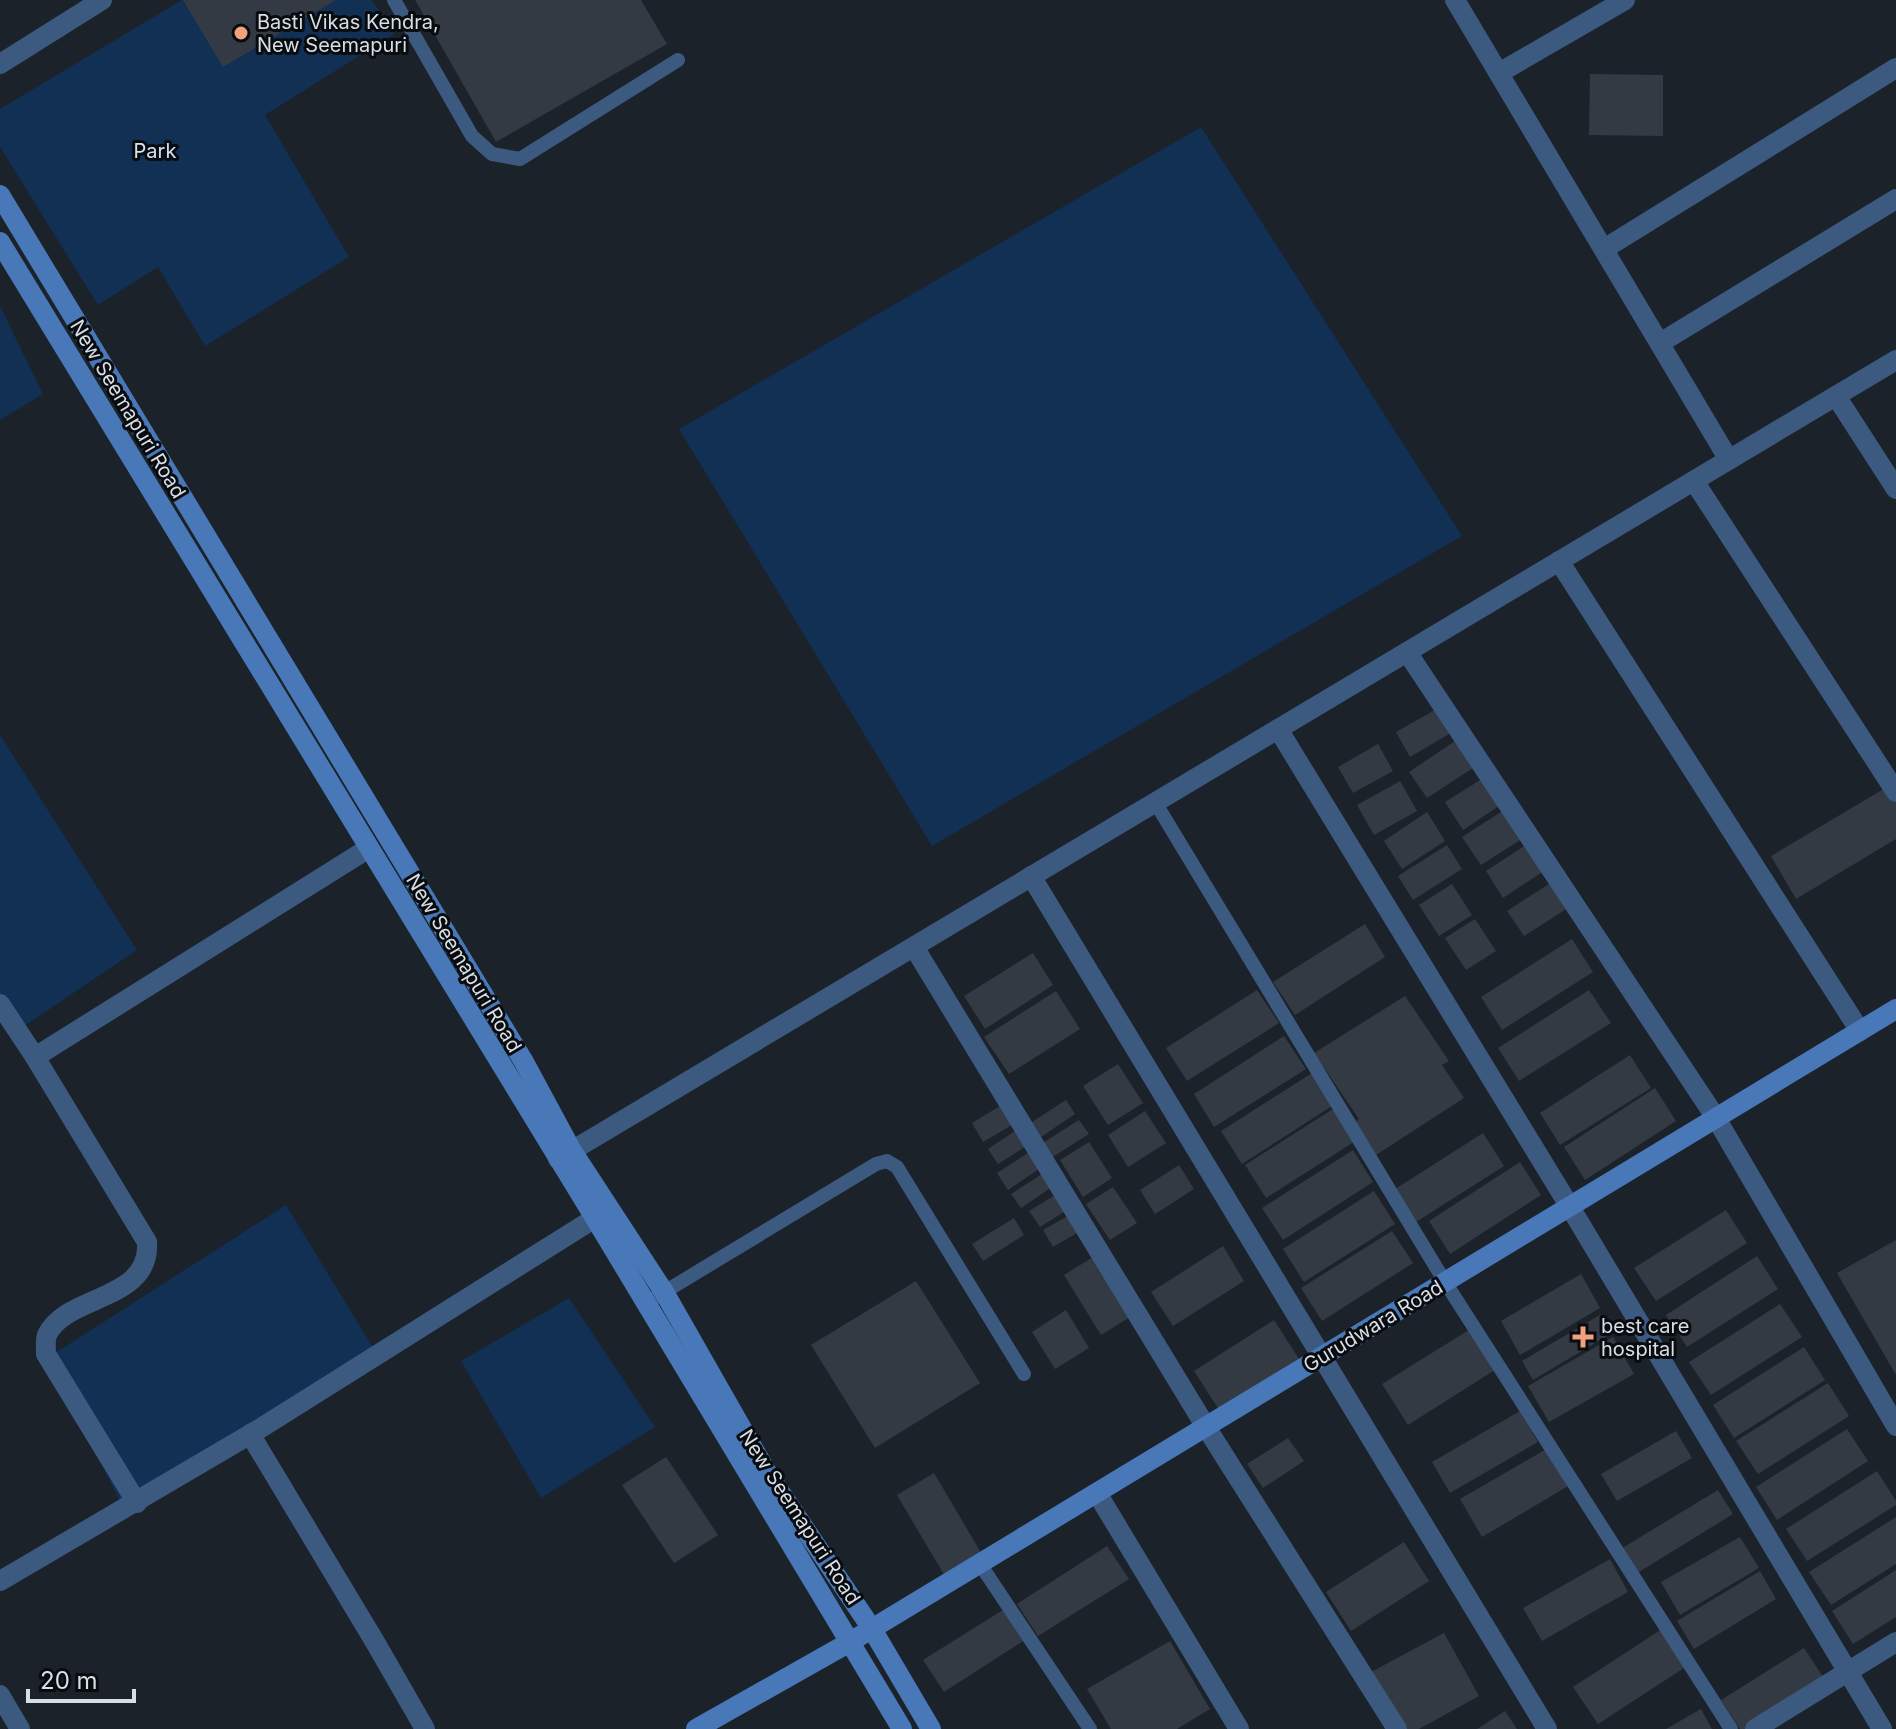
<svg xmlns="http://www.w3.org/2000/svg" width="1896" height="1729" font-family="Inter,sans-serif">
<rect width="100%" height="100%" fill="#1b222a"/>
<g fill="#122f54">
<path d="M182 0H372L394 34 265 115 349 257 205 346 158 267 98 305 0 147V109Z"/>
<path d="M1201 127 1462 536 932 846 679 429Z"/>
<path d="M0 306 43 394 0 420Z"/>
<path d="M0 735 137 950 14 1033 0 1009Z"/>
<path d="M286 1205 380 1359 125 1511 65 1392 41 1362Z"/>
<path d="M569 1298 655 1427 541 1498 461 1361Z"/>
</g>
<g fill="#333a43">
<path d="M183 0H336L223 67Z"/>
<path d="M415 0H641L667 44 496 142Z"/>
<path d="M1590 74 1663 75V136L1589 135Z"/>
<path d="M1442 706 1456 730 1410 757 1396 732Z"/>
<path d="M1455 741 1473 768 1427 798 1409 772Z"/>
<path d="M1378 744 1393 771 1353 793 1338 767Z"/>
<path d="M1485 777 1502 804 1463 830 1445 802Z"/>
<path d="M1400 781 1417 811 1374 835 1357 805Z"/>
<path d="M1887 787 1896 803V839L1796 899 1771 856Z"/>
<path d="M1507 808 1525 837 1481 865 1462 837Z"/>
<path d="M1427 812 1445 841 1402 869 1384 841Z"/>
<path d="M1527 844 1544 871 1503 898 1486 871Z"/>
<path d="M1447 845 1462 869 1413 900 1398 876Z"/>
<path d="M1552 882 1568 908 1524 936 1507 911Z"/>
<path d="M1452 884 1472 915 1439 936 1419 905Z"/>
<path d="M1475 919 1496 951 1466 970 1445 938Z"/>
<path d="M1365 924 1385 957 1295 1015 1273 982Z"/>
<path d="M1572 939 1593 972 1502 1030 1481 997Z"/>
<path d="M1033 953 1053 985 985 1029 964 996Z"/>
<path d="M1257 990 1279 1023 1187 1081 1166 1048Z"/>
<path d="M1589 990 1611 1023 1519 1081 1498 1048Z"/>
<path d="M1056 991 1080 1029 1009 1074 984 1037Z"/>
<path d="M1405 996 1449 1061 1442 1065 1464 1098 1373 1157 1352 1124 1359 1119 1314 1053Z"/>
<path d="M1284 1036 1306 1069 1214 1127 1194 1094Z"/>
<path d="M1630 1055 1651 1088 1560 1145 1540 1113Z"/>
<path d="M1118 1064 1143 1103 1108 1125 1083 1086Z"/>
<path d="M1312 1073 1332 1106 1242 1164 1221 1131Z"/>
<path d="M1655 1088 1676 1121 1585 1180 1564 1147Z"/>
<path d="M1066 1100 1075 1114 1041 1137 1032 1122Z"/>
<path d="M1005 1103 1017 1122 983 1142 972 1123Z"/>
<path d="M1336 1107 1357 1140 1266 1198 1245 1165Z"/>
<path d="M1145 1111 1166 1143 1128 1167 1108 1135Z"/>
<path d="M1079 1120 1089 1134 1051 1158 1041 1144Z"/>
<path d="M1021 1127 1031 1143 998 1164 988 1149Z"/>
<path d="M1483 1133 1504 1166 1413 1224 1392 1191Z"/>
<path d="M1089 1142 1112 1178 1083 1197 1060 1160Z"/>
<path d="M1353 1150 1373 1182 1283 1240 1262 1208Z"/>
<path d="M1031 1151 1042 1167 1008 1190 997 1173Z"/>
<path d="M1520 1162 1541 1195 1450 1254 1429 1221Z"/>
<path d="M1179 1165 1194 1189 1155 1214 1140 1190Z"/>
<path d="M1042 1174 1052 1187 1021 1208 1011 1194Z"/>
<path d="M1113 1187 1137 1223 1110 1240 1086 1204Z"/>
<path d="M1374 1191 1395 1224 1304 1282 1283 1249Z"/>
<path d="M1060 1192 1070 1208 1040 1227 1029 1211Z"/>
<path d="M1726 1210 1747 1243 1656 1301 1634 1268Z"/>
<path d="M1075 1212 1084 1229 1053 1247 1043 1230Z"/>
<path d="M1014 1218 1024 1235 983 1261 972 1244Z"/>
<path d="M1392 1231 1413 1263 1322 1321 1301 1288Z"/>
<path d="M1896 1240V1375L1837 1273Z"/>
<path d="M1223 1246 1244 1281 1173 1326 1151 1292Z"/>
<path d="M1757 1256 1778 1289 1687 1347 1666 1315Z"/>
<path d="M1093 1257 1130 1317 1101 1335 1064 1275Z"/>
<path d="M1581 1274 1600 1308 1520 1355 1501 1321Z"/>
<path d="M916 1281 980 1383 875 1448 811 1345Z"/>
<path d="M1780 1304 1802 1337 1711 1395 1689 1362Z"/>
<path d="M1066 1310 1089 1348 1055 1369 1032 1332Z"/>
<path d="M1600 1315 1612 1333 1533 1380 1522 1361Z"/>
<path d="M1274 1320 1301 1362 1221 1413 1194 1371Z"/>
<path d="M1472 1328 1498 1368 1408 1425 1382 1384Z"/>
<path d="M1613 1337 1634 1374 1549 1422 1528 1386Z"/>
<path d="M1804 1347 1825 1380 1734 1438 1713 1405Z"/>
<path d="M1828 1383 1849 1416 1758 1474 1736 1441Z"/>
<path d="M1520 1411 1538 1442 1450 1493 1432 1462Z"/>
<path d="M1847 1429 1868 1461 1777 1520 1756 1487Z"/>
<path d="M1676 1431 1692 1458 1617 1501 1601 1474Z"/>
<path d="M1288 1438 1304 1461 1263 1488 1247 1464Z"/>
<path d="M1548 1448 1570 1485 1482 1537 1460 1499Z"/>
<path d="M666 1457 718 1535 674 1563 622 1485Z"/>
<path d="M1877 1471 1896 1501V1505L1807 1561 1786 1529Z"/>
<path d="M934 1473 983 1556 946 1578 897 1495Z"/>
<path d="M1718 1490 1733 1514 1634 1575 1619 1550Z"/>
<path d="M1896 1517V1564L1831 1605 1809 1572Z"/>
<path d="M1740 1537 1759 1568 1680 1615 1661 1582Z"/>
<path d="M1404 1542 1429 1581 1351 1631 1326 1592Z"/>
<path d="M1107 1546 1129 1579 1038 1636 1017 1604Z"/>
<path d="M1610 1559 1628 1592 1542 1641 1523 1608Z"/>
<path d="M1896 1570V1617L1853 1644 1832 1611Z"/>
<path d="M1760 1571 1776 1599 1694 1649 1677 1621Z"/>
<path d="M1006 1608 1026 1639 944 1692 923 1660Z"/>
<path d="M1662 1629 1687 1666 1598 1724 1573 1687Z"/>
<path d="M1444 1633 1479 1696 1419 1729H1403L1371 1672Z"/>
<path d="M1170 1641 1210 1709 1177 1729H1111L1087 1689Z"/>
<path d="M1804 1648 1825 1680 1749 1729H1740L1721 1700Z"/>
<path d="M1701 1709 1712 1729H1666Z"/>
<path d="M1505 1711 1517 1729H1477Z"/>
</g>
<g fill="none" stroke-linecap="round" stroke-linejoin="round">
<g stroke="#3c5980" stroke-width="14">
<path d="M394 0 472 136 492 154 520 159 678 60"/>
<path d="M1155 802 1445 1282 1731 1729"/>
<path d="M656 1297 876 1164 887 1161 897 1167 1024 1374"/>
<path d="M980 1564 1090 1729"/>
</g>
<g stroke="#3c5980" stroke-width="20">
<path d="M1455 0 1729 460"/>
<path d="M0 64 102 0"/>
<path d="M1499 73 1625 0"/>
<path d="M1604 249 1896 68"/>
<path d="M1660 343 1896 199"/>
<path d="M1836 396 1896 489"/>
<path d="M1694 481 1896 792"/>
<path d="M1559 561 1860 1031"/>
<path d="M1407 652 1716 1118 1896 1426"/>
<path d="M1278 729 1570 1207 1882 1729"/>
<path d="M1031 876 1547 1729"/>
<path d="M914 947 1206 1427 1397 1729"/>
<path d="M0 1004 35 1057"/>
<path d="M558 1159 1896 360"/>
<path d="M250 1434 375 1642 425 1729"/>
<path d="M1097 1493 1239 1729"/>
<path d="M137 1503 46 1354C46 1348 45 1340 47 1335 66 1294 151 1302 147 1242L35 1057 369 848"/>
<path d="M0 1581 256 1431 595 1218"/>
<path d="M0 1695 20 1729"/>
<path d="M1755 1729 1896 1642"/>
</g>
<g stroke="#4878b7" stroke-width="20">
<path d="M0 195 524 1062 572 1151 664 1292 766 1471 872 1629 931 1729"/>
<path d="M0 242 595 1218 902 1729"/>
<path d="M696 1729 850 1642 1896 1009"/>
</g>
</g>
<g fill="#f1a17c" stroke="#080b0f" stroke-width="3">
<circle cx="241" cy="33" r="8"/>
<path d="M1579 1325h8v8h8v8h-8v8h-8v-8h-8v-8h8z"/>
</g>
<g text-anchor="middle" stroke-width="6" stroke-linejoin="round" paint-order="stroke">
<g font-size="20" fill="#d9dee4" stroke="#080b0f" text-anchor="start">
<text x="257" y="29">Basti Vikas Kendra,<tspan x="257" dy="23">New Seemapuri</tspan></text>
<text x="1601" y="1333">best care<tspan x="1601" dy="23">hospital</tspan></text>
</g>
<g font-size="20" fill="#d5e2f2" stroke="#080b0f">
<text x="155" y="158">Park</text>
</g>
<g font-size="20" fill="#d9dee4" stroke="#080b0f">
<text transform="translate(128 409) rotate(59)" y="7">New Seemapuri Road</text>
<text transform="translate(464 963) rotate(59)" y="7">New Seemapuri Road</text>
<text transform="translate(1373 1326) rotate(-31)" y="7">Gurudwara Road</text>
<text transform="translate(800 1517) rotate(57)" y="7">New Seemapuri Road</text>
</g>
</g>
<path d="M28 1689v12h106v-12" fill="none" stroke="#d9dee4" stroke-width="4"/>
<text x="40" y="1689" font-size="24" fill="#d9dee4" stroke="#080b0f" stroke-width="6" paint-order="stroke">20 m</text>
</svg>
